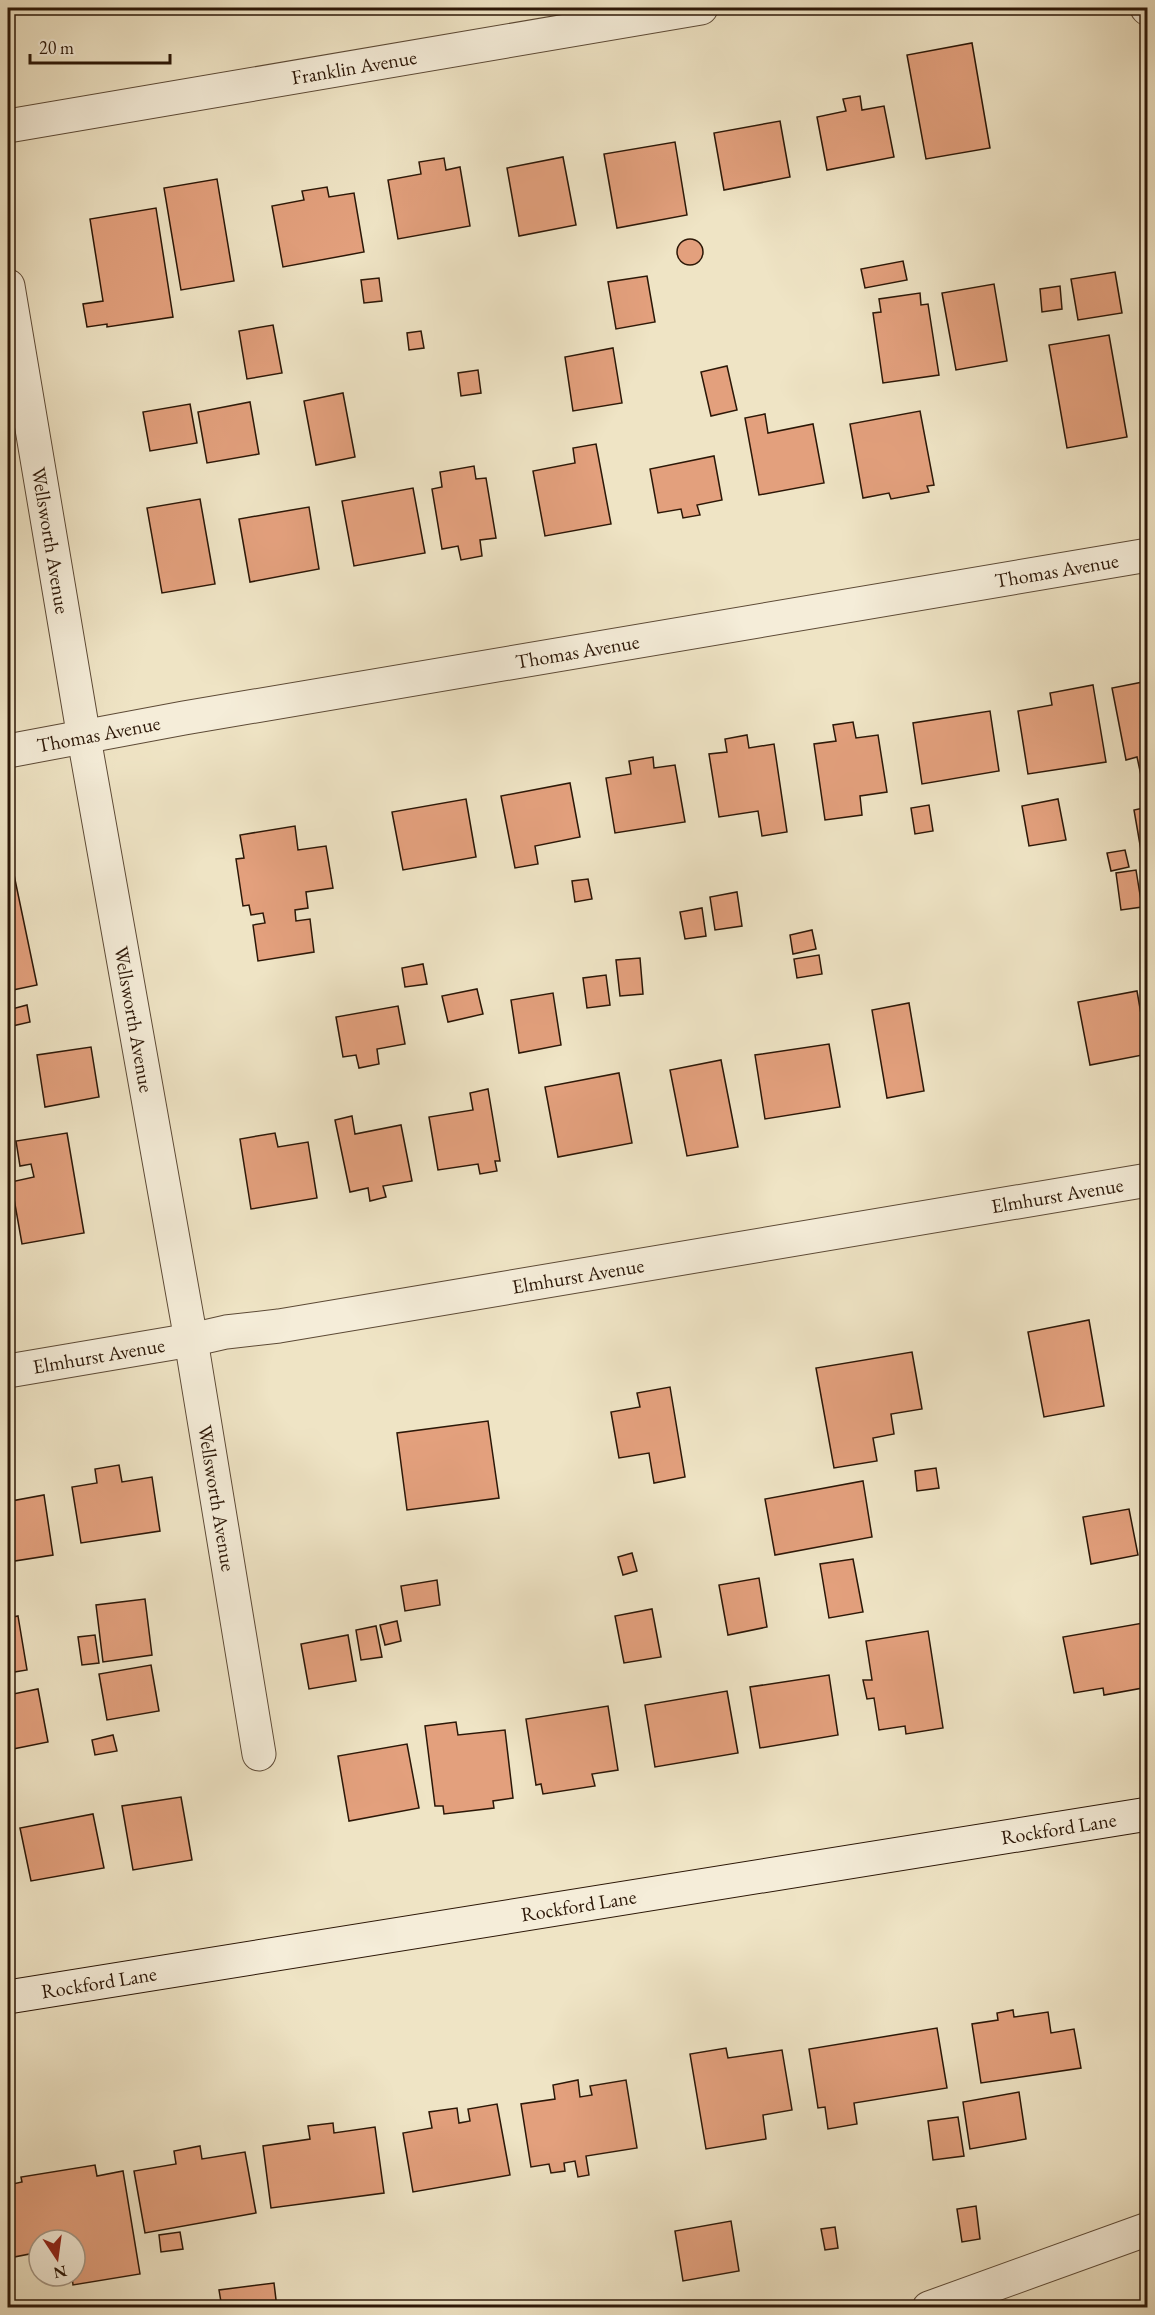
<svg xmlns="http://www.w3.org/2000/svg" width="1155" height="2315" font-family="'EB Garamond',serif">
<rect width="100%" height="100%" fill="#efe4c5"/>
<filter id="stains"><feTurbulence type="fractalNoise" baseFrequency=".00333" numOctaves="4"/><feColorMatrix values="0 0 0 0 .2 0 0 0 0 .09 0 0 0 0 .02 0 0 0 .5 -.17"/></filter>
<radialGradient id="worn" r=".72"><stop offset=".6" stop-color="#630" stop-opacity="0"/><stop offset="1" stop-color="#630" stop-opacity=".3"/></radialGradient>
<g fill="#e3a07d" stroke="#2c1707" stroke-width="1.5">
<path d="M972 43 990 148 926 159 907 55Z"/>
<path d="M860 96 862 110 884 106 894 157 827 170 817 117 846 111 843 99Z"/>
<path d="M780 121 790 177 724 190 714 133Z"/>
<path d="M675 142 687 215 617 228 604 154Z"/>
<path d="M563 157 576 225 519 236 507 168Z"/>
<path d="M444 158 446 170 460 167 470 226 398 239 388 180 421 174 419 162Z"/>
<path d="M217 179 234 281 181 290 164 188Z"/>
<path d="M327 187 329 197 354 193 364 252 283 267 272 206 304 200 302 191Z"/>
<path d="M156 208 173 317 107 327V324L87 327 83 304 103 301 90 219Z"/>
<circle cx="690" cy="252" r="13"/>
<path d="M903 261 907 280 865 288 861 269Z"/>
<path d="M1115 272 1122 313 1078 320 1071 279Z"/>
<path d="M647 276 655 322 616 329 608 282Z"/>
<path d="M379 278 382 301 364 303 361 280Z"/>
<path d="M994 284 1007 361 956 370 942 293Z"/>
<path d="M1060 286 1062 309 1042 312 1040 289Z"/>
<path d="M920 293 921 305 928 304 939 375 883 383 873 313 881 312 879 299Z"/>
<path d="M273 325 282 373 247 379 239 331Z"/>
<path d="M421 331 424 348 409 350 407 333Z"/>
<path d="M1109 335 1127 437 1067 448 1049 345Z"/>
<path d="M613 348 622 403 573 411 565 357Z"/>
<path d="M727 366 737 410 711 416 701 372Z"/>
<path d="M478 370 481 393 461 396 458 373Z"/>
<path d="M343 393 355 457 316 465 304 401Z"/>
<path d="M250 402 259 454 207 463 198 412Z"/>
<path d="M190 404 197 443 150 451 143 412Z"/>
<path d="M920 411 934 485 927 486 929 492 891 499 889 493 863 498 850 424Z"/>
<path d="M765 414 768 433 813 424 824 483 759 495 745 418Z"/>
<path d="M596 444 611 524 545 536 533 471 575 463 573 448Z"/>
<path d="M714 456 722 500 697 505 700 515 683 518 681 509 658 513 650 469Z"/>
<path d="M474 466 476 479 486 478 496 538 480 540 482 556 461 560 458 546 442 549 432 489 442 487 440 472Z"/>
<path d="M413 488 425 553 354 566 342 501Z"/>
<path d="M200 499 215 584 162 593 147 508Z"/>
<path d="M309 507 319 569 250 582 239 519Z"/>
<path d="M1148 681V778L1142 780 1137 757 1126 760 1112 688Z"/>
<path d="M1093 685 1106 762 1028 774 1018 711 1052 705 1050 693Z"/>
<path d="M990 711 999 771 922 784 913 723Z"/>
<path d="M853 722 856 738 878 735 887 792 860 796 862 815 825 820 814 744 836 741 833 725Z"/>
<path d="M747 735 749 748 774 744 787 832 762 836 758 811 719 817 709 754 727 752 725 739Z"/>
<path d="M653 757 654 768 675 765 685 822 615 833 606 778 631 774 629 761Z"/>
<path d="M570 783 580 837 535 846 538 864 515 868 501 796Z"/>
<path d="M466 799 476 857 403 870 392 812Z"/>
<path d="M1058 799 1066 840 1029 846 1022 806Z"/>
<path d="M929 805 933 831 915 834 911 808Z"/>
<path d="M1148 807V861L1143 862 1134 810Z"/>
<path d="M295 826 298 850 326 846 333 888 306 892 308 908 295 910 296 921 310 919 314 952 258 961 253 925 265 923 263 913 251 915 249 905 243 906 236 859 244 858 240 835Z"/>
<path d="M1125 850 1129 867 1111 871 1107 853Z"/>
<path d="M13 870 37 985 8 991V871Z"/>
<path d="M1136 870 1142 907 1121 910 1116 873Z"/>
<path d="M588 879 592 899 575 902 572 881Z"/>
<path d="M737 892 742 926 715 930 710 897Z"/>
<path d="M702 908 706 936 685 939 680 912Z"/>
<path d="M812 930 816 949 793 954 790 935Z"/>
<path d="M819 955 822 974 797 978 794 959Z"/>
<path d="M640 958 643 994 620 996 616 960Z"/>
<path d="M423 964 427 984 405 987 402 968Z"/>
<path d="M606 975 610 1005 587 1008 583 978Z"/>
<path d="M477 989 483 1014 448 1022 442 996Z"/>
<path d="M1137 991 1148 1054 1090 1065 1078 1002Z"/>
<path d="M553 993 561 1045 519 1053 511 1000Z"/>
<path d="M909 1003 924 1091 887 1098 872 1010Z"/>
<path d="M27 1005 30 1022 8 1027V1010Z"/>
<path d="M398 1006 405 1044 377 1049 379 1064 359 1068 356 1055 343 1057 336 1017Z"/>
<path d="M829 1044 840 1107 765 1119 755 1055Z"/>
<path d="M91 1047 99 1097 45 1107 37 1055Z"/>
<path d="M721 1060 738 1147 687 1156 670 1070Z"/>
<path d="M619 1073 632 1143 558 1157 545 1087Z"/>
<path d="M8 1075 11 1097 8 1098Z"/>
<path d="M488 1089 500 1161H495L497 1171 480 1174 478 1164 438 1170 429 1117 473 1110 470 1093Z"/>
<path d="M352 1116 355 1134 401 1125 412 1181 383 1186 386 1197 370 1201 368 1188 350 1192 335 1120Z"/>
<path d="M67 1133 84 1233 22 1244 11 1182 34 1177 31 1164 20 1166 16 1141Z"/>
<path d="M275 1133 278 1147 308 1142 317 1198 251 1209 240 1139Z"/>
<path d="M1089 1320 1104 1406 1044 1417 1028 1332Z"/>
<path d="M912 1352 922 1409 891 1414 894 1434 873 1438 877 1461 834 1468 816 1368Z"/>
<path d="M670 1387 685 1477 654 1483 649 1453 619 1458 611 1412 640 1407 637 1393Z"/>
<path d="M488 1421 499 1498 407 1510 397 1433Z"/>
<path d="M119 1465 122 1482 152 1477 160 1531 81 1543 72 1487 97 1483 95 1469Z"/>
<path d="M936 1468 939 1488 917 1491 915 1471Z"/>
<path d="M863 1481 872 1537 775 1555 765 1499Z"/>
<path d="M8 1489H10L11 1501 44 1495 53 1555 8 1562Z"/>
<path d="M1129 1509 1138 1555 1091 1564 1083 1517Z"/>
<path d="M632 1553 637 1571 623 1575 618 1557Z"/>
<path d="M853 1559 863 1612 829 1618 820 1564Z"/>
<path d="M759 1578 767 1627 728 1635 719 1585Z"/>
<path d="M437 1580 440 1605 405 1611 401 1586Z"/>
<path d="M145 1599 152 1655 103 1662 96 1605Z"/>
<path d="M652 1609 661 1657 624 1663 615 1616Z"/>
<path d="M18 1616 27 1670 8 1673V1618Z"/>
<path d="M397 1621 401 1641 385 1645 380 1625Z"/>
<path d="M1143 1623 1148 1645V1687L1104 1695 1103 1688 1074 1693 1063 1637Z"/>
<path d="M376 1626 382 1657 361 1660 356 1630Z"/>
<path d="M928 1631 943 1728 906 1734 905 1726 879 1730 874 1698 867 1699 863 1680H872L866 1641Z"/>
<path d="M95 1635 99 1663 82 1665 78 1637Z"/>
<path d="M348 1635 356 1681 309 1689 301 1644Z"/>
<path d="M151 1665 159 1711 107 1720 99 1674Z"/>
<path d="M829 1675 838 1735 760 1748 750 1687Z"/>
<path d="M38 1689 48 1742 8 1750V1695Z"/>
<path d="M727 1691 738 1753 655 1767 645 1705Z"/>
<path d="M608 1706 618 1770 592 1774 595 1786 543 1794 541 1784 536 1785 526 1719Z"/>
<path d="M456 1722 458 1735 505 1730 513 1798 493 1801 494 1808 444 1814 443 1806H435L425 1726Z"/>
<path d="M113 1735 117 1751 95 1755 92 1740Z"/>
<path d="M407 1744 419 1808 349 1821 338 1756Z"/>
<path d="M181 1797 192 1860 133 1870 122 1806Z"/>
<path d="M93 1814 104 1868 31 1881 20 1828Z"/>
<path d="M1013 2010 1014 2017 1048 2012 1051 2033 1074 2029 1081 2068 981 2083 972 2024 998 2020 997 2013Z"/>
<path d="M937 2028 947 2088 854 2103 857 2124 828 2129 825 2107 818 2108 809 2049Z"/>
<path d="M726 2048 728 2058 782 2050 792 2110 763 2115 766 2139 706 2149 690 2054Z"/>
<path d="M578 2080 580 2097 592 2095 590 2086 626 2080 637 2148 586 2156 589 2175 578 2177 575 2161 564 2163 565 2171 551 2173 549 2164 531 2167 521 2104 555 2099 553 2085Z"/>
<path d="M1019 2092 1026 2139 970 2149 963 2102Z"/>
<path d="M497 2104 510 2175 413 2192 403 2133 432 2128 429 2112 457 2108 459 2123 470 2121 468 2109Z"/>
<path d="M958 2117 964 2156 933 2160 928 2121Z"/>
<path d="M333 2123 334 2133 375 2127 384 2193 271 2208 263 2146 310 2139 308 2126Z"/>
<path d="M200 2146 202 2159 245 2152 256 2213 145 2233 134 2171 176 2164 174 2151Z"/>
<path d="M95 2165 97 2176 123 2171 140 2274 73 2285 72 2276H75V2240H39V2274L35 2253 14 2257 8 2218V2185L22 2182 21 2177Z"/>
<path d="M976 2206 980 2239 962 2242 957 2209Z"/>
<path d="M731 2221 739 2271 683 2281 675 2231Z"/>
<path d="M835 2227 838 2248 825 2250 821 2229Z"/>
<path d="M180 2232 183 2249 161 2252 159 2235Z"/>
<path d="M274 2283 277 2308H222L219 2290Z"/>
</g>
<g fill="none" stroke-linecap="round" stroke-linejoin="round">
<g stroke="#5d4a36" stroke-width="35">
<g id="minor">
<path d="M1147 8 1148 9"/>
<path id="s1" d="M8 126 701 8"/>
<path id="s2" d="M8 286 84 738 191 1340 259 1754"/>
<path id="s3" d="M8 751 184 718 1148 555"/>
<path id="s4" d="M8 1371 191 1340 226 1332 279 1326 1148 1180"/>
<path d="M929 2308 1148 2229"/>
</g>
</g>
<g stroke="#2c1707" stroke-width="35">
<g id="secondary">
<path id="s5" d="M8 1997 1148 1814"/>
</g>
</g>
<use href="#minor" stroke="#f5edd9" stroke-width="33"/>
<use href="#secondary" stroke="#f5edd9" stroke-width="33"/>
</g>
<g text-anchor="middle" stroke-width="4.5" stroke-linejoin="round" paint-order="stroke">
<g font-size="20" fill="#2c1707" stroke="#f5edd9">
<text dy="7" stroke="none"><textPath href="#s1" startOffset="351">Franklin Avenue</textPath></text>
<text dy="7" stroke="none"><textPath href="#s2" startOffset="258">Wellsworth Avenue</textPath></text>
<text dy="7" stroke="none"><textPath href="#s3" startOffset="1064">Thomas Avenue</textPath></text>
<text dy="7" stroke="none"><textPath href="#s3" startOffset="578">Thomas Avenue</textPath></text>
<text dy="7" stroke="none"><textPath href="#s3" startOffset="92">Thomas Avenue</textPath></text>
<text dy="7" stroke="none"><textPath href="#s2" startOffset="744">Wellsworth Avenue</textPath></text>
<text dy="7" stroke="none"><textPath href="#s4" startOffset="1064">Elmhurst Avenue</textPath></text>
<text dy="7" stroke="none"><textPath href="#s4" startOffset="578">Elmhurst Avenue</textPath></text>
<text dy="7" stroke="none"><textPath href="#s4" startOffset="92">Elmhurst Avenue</textPath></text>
<text dy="7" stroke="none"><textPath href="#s2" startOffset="1230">Wellsworth Avenue</textPath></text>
<text dy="7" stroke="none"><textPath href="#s5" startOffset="1064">Rockford Lane</textPath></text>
<text dy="7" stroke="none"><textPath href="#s5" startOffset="578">Rockford Lane</textPath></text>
<text dy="7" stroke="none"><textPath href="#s5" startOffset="92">Rockford Lane</textPath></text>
</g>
</g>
<rect width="1155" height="2315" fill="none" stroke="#efe4c5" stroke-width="30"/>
<rect x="9" y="9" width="1137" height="2297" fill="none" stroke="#2c1707" stroke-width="3"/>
<rect x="15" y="15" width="1125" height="2285" fill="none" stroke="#2c1707" stroke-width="1.5"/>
<g transform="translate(57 2258) rotate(167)"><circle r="28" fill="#f5edd9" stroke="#a59785" stroke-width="1.5"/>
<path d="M0-4.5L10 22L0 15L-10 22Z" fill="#8f2418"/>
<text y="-9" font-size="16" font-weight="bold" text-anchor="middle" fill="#2c1707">N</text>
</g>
<path d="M30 54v9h140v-9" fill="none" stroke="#2c1707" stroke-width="3"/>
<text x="39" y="54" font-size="18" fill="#2c1707" stroke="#f5edd9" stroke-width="4.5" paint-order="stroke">20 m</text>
<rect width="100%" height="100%" filter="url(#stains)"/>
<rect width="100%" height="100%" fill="url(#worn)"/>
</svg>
